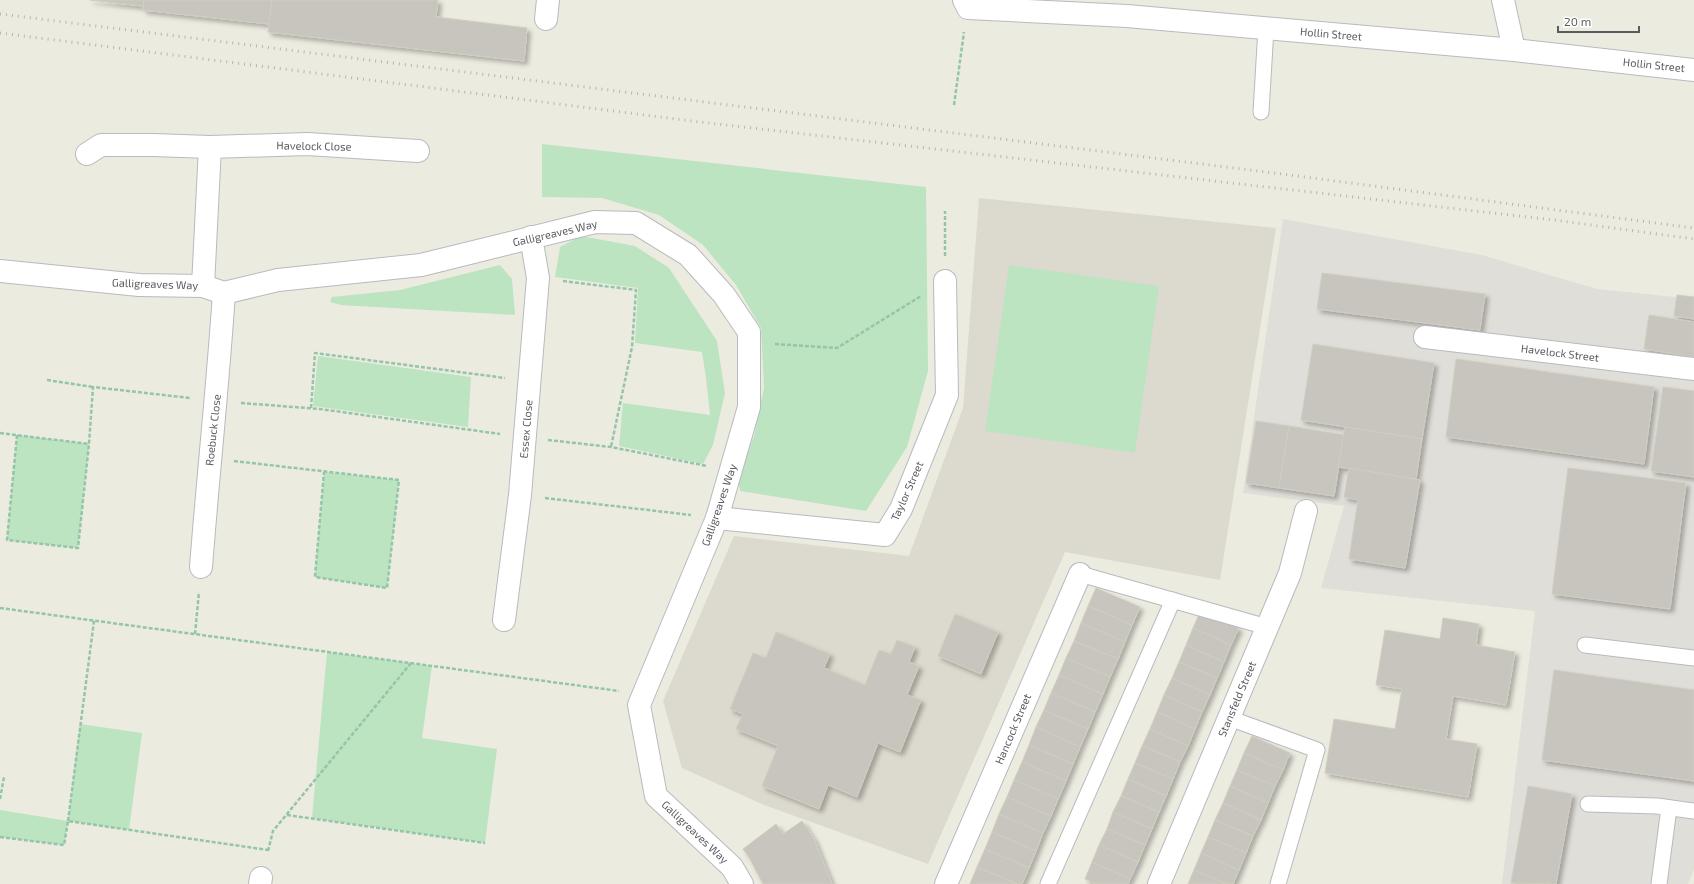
<svg xmlns="http://www.w3.org/2000/svg" width="1694" height="884" font-family="'Exo 2',sans-serif">
<defs>
<filter id="shadow"><feDropShadow dx="3.5" dy="3.5" stdDeviation="2" flood-color="#0004"/></filter>
</defs>
<rect width="100%" height="100%" fill="#ecebe0"/>
<path fill="#dfded8" d="M1283 219 1482 255 1597 289 1694 299V869L1688 884H1502L1535 611 1321 588 1344 506 1243 493Z"/>
<path fill="#dcdace" d="M979 198 1276 228 1220 580 1065 552 928 864 764 805 682 768 663 701 734 536 909 556 963 408Z"/>
<g fill="#bce4c1">
<path d="M542 144 926 187 928 371 907 447 866 511 740 491 738 478 754 436 764 388 761 328 736 285 703 245 659 215 602 198 542 197Z"/>
<path d="M581 236 635 246 669 268 717 341 725 393 713 445 703 464 619 446 623 403 710 415 706 378 702 352 635 343 638 288 555 277 560 247Z"/>
<path d="M500 265 512 279 515 315 341 305 330 302 332 297 400 290Z"/>
<path d="M1009 265 1159 286 1135 453 985 431Z"/>
<path d="M318 356 471 377 468 427 313 406Z"/>
<path d="M17 435 89 444 78 548 7 540Z"/>
<path d="M324 472 399 480 387 588 315 577Z"/>
<path d="M327 652 432 666 422 738 497 749 485 843 312 818Z"/>
<path d="M80 724 142 733 129 830 68 821 64 845 0 837V810L68 821Z"/>
</g>
<g fill="#c7c5bd" stroke="#d1cdbf" filter="url(#shadow)">
<path d="M90 0H144L143 6Z"/>
<path d="M144 0H272L269 24 143 10Z"/>
<path d="M272 0H438L436 17 527 28 524 61 268 32Z"/>
<path d="M1322 273 1485 294 1480 330 1317 309Z"/>
<path d="M1677 295 1694 297V319L1674 316Z"/>
<path d="M1649 315 1694 322V357L1644 349Z"/>
<path d="M1313 344 1434 363 1422 439 1301 420Z"/>
<path d="M1456 359 1654 387 1644 464 1446 437Z"/>
<path d="M1663 387 1694 391V477L1651 471Z"/>
<path d="M1256 421 1289 426 1279 488 1246 483Z"/>
<path d="M1289 426 1344 435 1334 496 1279 488Z"/>
<path d="M1345 427 1422 439 1416 479 1338 467Z"/>
<path d="M1349 468 1420 480 1405 568 1349 559 1358 500 1344 497Z"/>
<path d="M1568 468 1686 483 1670 609 1552 594Z"/>
<path d="M1096 588 1140 607 1132 625 1088 606Z"/>
<path d="M1088 606 1132 625 1125 642 1081 623Z"/>
<path d="M1200 612 1239 628 1231 645 1193 628Z"/>
<path d="M955 614 998 632 981 674 938 656Z"/>
<path d="M1443 618 1479 624 1476 645 1515 652 1506 705 1453 696 1446 739 1477 744 1468 797 1325 773 1334 719 1395 729 1402 689 1376 685 1385 630 1440 639Z"/>
<path d="M1081 623 1125 642 1118 659 1074 641Z"/>
<path d="M1193 628 1231 645 1224 662 1186 645Z"/>
<path d="M776 632 830 654 824 668 865 685 879 650 891 654 897 640 915 647 909 662 919 666 907 695 921 700 900 752 878 743 857 797 828 785 819 809 762 786 778 746 736 729 743 714 730 709 753 653 766 658Z"/>
<path d="M1074 641 1118 659 1110 677 1066 658Z"/>
<path d="M1186 645 1224 662 1217 678 1179 662Z"/>
<path d="M1066 658 1110 677 1103 694 1059 675Z"/>
<path d="M1179 662 1217 678 1210 695 1172 678Z"/>
<path d="M1554 670 1694 690V781L1542 760Z"/>
<path d="M1059 675 1103 694 1095 712 1051 693Z"/>
<path d="M1172 678 1210 695 1202 712 1164 695Z"/>
<path d="M1051 693 1095 712 1088 729 1044 710Z"/>
<path d="M1164 695 1202 712 1195 729 1157 712Z"/>
<path d="M1044 710 1088 729 1080 747 1036 727Z"/>
<path d="M1157 712 1195 729 1188 746 1150 729Z"/>
<path d="M1036 727 1080 747 1073 764 1029 745Z"/>
<path d="M1150 729 1188 746 1180 762 1142 746Z"/>
<path d="M1252 736 1290 753 1283 770 1244 753Z"/>
<path d="M1029 745 1073 764 1066 781 1022 762Z"/>
<path d="M1142 746 1180 762 1173 779 1135 763Z"/>
<path d="M1244 753 1283 770 1275 786 1237 770Z"/>
<path d="M1022 762 1066 781 1058 799 1014 780Z"/>
<path d="M1135 763 1173 779 1166 796 1128 779Z"/>
<path d="M1237 770 1275 786 1268 803 1230 786Z"/>
<path d="M1128 779 1166 796 1159 812 1121 796Z"/>
<path d="M1014 780 1058 799 1051 816 1007 797Z"/>
<path d="M1230 786 1268 803 1261 820 1223 803Z"/>
<path d="M1528 786 1572 794 1556 884 1511 883Z"/>
<path d="M1121 796 1159 812 1152 829 1113 812Z"/>
<path d="M1007 797 1051 816 1043 833 999 814Z"/>
<path d="M1223 803 1261 820 1253 836 1215 820Z"/>
<path d="M1113 812 1152 829 1145 845 1107 829Z"/>
<path d="M999 814 1043 833 1036 851 992 832Z"/>
<path d="M1215 820 1253 836 1246 853 1208 837Z"/>
<path d="M802 821 814 839 832 884H763L749 857 743 849 776 824 783 834Z"/>
<path d="M1107 829 1145 845 1138 862 1099 845Z"/>
<path d="M992 832 1036 851 1029 868 985 849Z"/>
<path d="M1208 837 1246 853 1239 870 1201 853Z"/>
<path d="M1099 845 1138 862 1130 879 1092 862Z"/>
<path d="M985 849 1029 868 1022 884H1017L977 867Z"/>
<path d="M1201 853 1239 870 1233 884H1227L1194 870Z"/>
<path d="M1092 862 1130 879 1128 884H1096L1085 879Z"/>
<path d="M977 867 1017 884H970Z"/>
<path d="M1194 870 1227 884H1188Z"/>
</g>
<g fill="none" stroke-linecap="round" stroke-linejoin="round">
<g stroke="#b8babf" stroke-width="17">
<g id="service">
<path d="M1261 112 1266 28"/>
<path d="M1080 574 1267 627"/>
<path d="M1585 645 1694 658"/>
<path d="M1229 718 1317 750 1278 884"/>
<path d="M1588 804 1657 806 1694 811"/>
<path d="M1048 884 1173 600"/>
<path d="M1659 884 1669 808"/>
</g>
</g>
<g stroke="#b8babf" stroke-width="24">
<g id="minor">
<path d="M964 0 968 8 1127 16 1514 50 1694 70"/>
<path d="M1503 0 1514 50"/>
<path d="M546 19 548 0"/>
<path d="M87 154 101 145H153L210 147 307 144 418 151"/>
<path d="M0 271 139 285 203 286 224 293 278 280 421 265 595 222 636 223 688 255 724 295 749 332V407L717 518 639 705 656 796 732 867 742 884"/>
<path d="M203 286 210 147"/>
<path d="M1425 337 1694 369"/>
<path d="M717 518 885 535 901 509 947 395 945 281"/>
<path d="M201 567C208 476 218 384 224 293"/>
<path d="M504 620 520 495 538 278 531 237"/>
<path d="M260 884 261 878"/>
<path d="M946 884 1080 574"/>
<path d="M1159 884 1290 573 1306 511"/>
</g>
</g>
<g stroke="#95c5a8" stroke-width="2.5" stroke-dasharray="4 2" stroke-linecap="butt">
<path d="M954 105 964 32"/>
<path d="M945 256V211"/>
<path d="M563 281 636 290 632 347 611 447"/>
<path d="M775 344 837 348 921 296"/>
<path d="M47 380 93 387"/>
<path d="M241 403 320 409 500 434"/>
<path d="M311 408 315 353 505 378"/>
<path d="M0 433 89 444 93 387 190 398"/>
<path d="M17 435 7 540 78 548 89 444"/>
<path d="M548 440 611 447 707 466"/>
<path d="M234 461 399 480 387 588 315 577 324 472"/>
<path d="M545 498 691 515"/>
<path d="M0 608 619 691"/>
<path d="M195 634 199 592"/>
<path d="M0 799 4 777"/>
<path d="M287 815 485 843"/>
<path d="M68 821 94 621"/>
<path d="M0 837 64 845 68 821 268 850"/>
<path d="M268 851 273 831 411 663"/>
</g>
<use href="#service" stroke="#fff" stroke-width="15"/>
<use href="#minor" stroke="#fff" stroke-width="22"/>
<g stroke="#b4b5b5" stroke-width="3" stroke-dasharray="1 5" stroke-linecap="butt">
<path d="M0 14 1282 174 1694 228"/>
<path d="M0 33 700 122 1554 220 1694 239"/>
</g>
</g>
<g text-anchor="middle" stroke-width="4" stroke-linejoin="round" paint-order="stroke">
<g font-size="11" fill="#595c61" stroke="#fff">
<text transform="translate(1331 34) rotate(5)" y="4">Hollin Street</text>
<text transform="translate(1654 65) rotate(6)" y="4">Hollin Street</text>
<text transform="translate(314 146) rotate(1)" y="4">Havelock Close</text>
<text transform="translate(555 233) rotate(-13)" y="4">Galligreaves Way</text>
<text transform="translate(155 284) rotate(2)" y="4">Galligreaves Way</text>
<text transform="translate(1560 353) rotate(7)" y="4">Havelock Street</text>
<text transform="translate(526 429) rotate(-85)" y="4">Essex Close</text>
<text transform="translate(213 430) rotate(-84)" y="4">Roebuck Close</text>
<text transform="translate(907 491) rotate(-66)" y="4">Taylor Street</text>
<text transform="translate(719 505) rotate(-71)" y="4">Galligreaves Way</text>
<text transform="translate(1237 699) rotate(-67)" y="4">Stansfeld Street</text>
<text transform="translate(1013 729) rotate(-67)" y="4">Hancock Street</text>
<text transform="translate(695 832) rotate(43)" y="4">Galligreaves Way</text>
</g>
</g>
<path d="M1558 26v6h81v-6" fill="none" stroke="#595c61" stroke-width="2"/>
<text x="1564" y="26" font-size="12" fill="#595c61" stroke="#ffffff" stroke-width="3" paint-order="stroke">20 m</text>
</svg>
